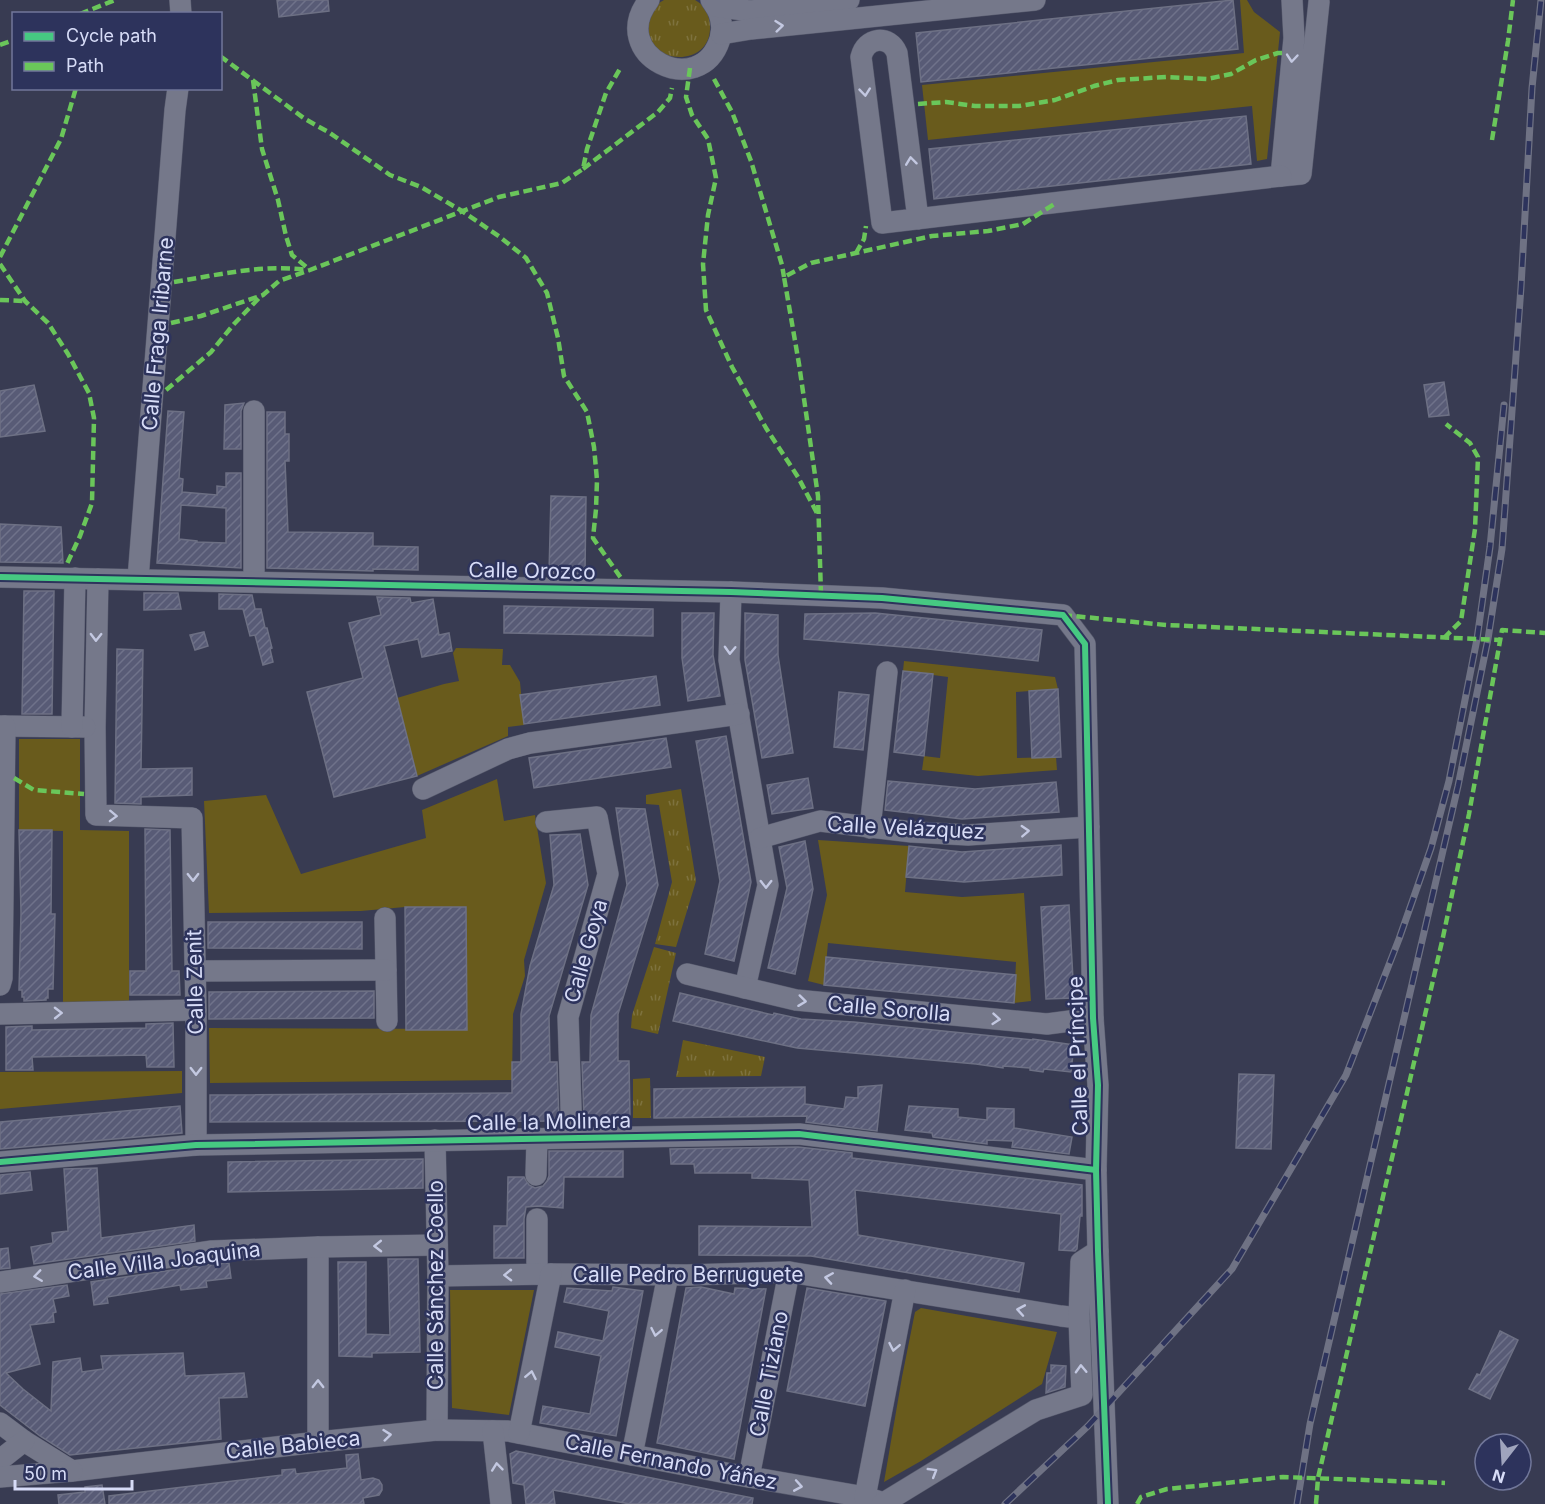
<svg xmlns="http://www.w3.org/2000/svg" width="1545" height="1504" font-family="Inter,sans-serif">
<defs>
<pattern id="grass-tufts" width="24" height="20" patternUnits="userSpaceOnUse" patternTransform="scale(1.5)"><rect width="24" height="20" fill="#695b1c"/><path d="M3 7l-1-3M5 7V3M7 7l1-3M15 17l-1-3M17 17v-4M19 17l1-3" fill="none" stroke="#7e723e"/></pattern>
<pattern id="building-hatch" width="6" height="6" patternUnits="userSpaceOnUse" patternTransform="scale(1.5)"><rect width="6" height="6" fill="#585b76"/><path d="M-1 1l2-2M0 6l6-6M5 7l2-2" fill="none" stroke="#6f728a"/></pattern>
</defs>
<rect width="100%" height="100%" fill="#383b52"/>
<g fill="url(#grass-tufts)">
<path d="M664 0H695C705 5 710 16 710 27 711 71 639 64 649 23 652 12 654 5 664 0Z"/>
<path d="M681 789 696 881 676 947 655 944 672 882 659 805 646 804V795Z"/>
<path d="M654 947 676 953 658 1034 631 1028 632 1015Z"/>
<path d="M683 1040 765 1057 761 1076 676 1077Z"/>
<path d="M650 1078 651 1118H633V1079Z"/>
</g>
<g fill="#695b1c">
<path d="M1240 0H1247L1254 12 1280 32 1267 159 1257 161 1252 106 928 140 922 85 1244 53Z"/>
<path d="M456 648 503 649 502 665H510L520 682 524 725 508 727V736L417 776 397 698 444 684 459 681 453 653Z"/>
<path d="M904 661 1055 677 1058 689 1016 692 1017 758 1056 757 1057 770 978 776 922 770 924 756 940 758 948 677 903 671Z"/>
<path d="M19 739H80V830L129 831V1002H63V831L19 830Z"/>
<path d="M497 779 504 821 535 815 546 883 524 960 525 976 513 1014 512 1080 210 1083 209 1028 467 1029 466 907H405L361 911 209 913 204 801 266 795 301 874 426 838 422 810Z"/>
<path d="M818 840 909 846 905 892 962 897 1024 893 1031 1001 1014 1003 1016 962 828 943 824 985 808 981 827 895Z"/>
<path d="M182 1071V1093L0 1109V1072Z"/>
<path d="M450 1290H534L509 1415 452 1408Z"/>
<path d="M921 1308 1057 1332 1042 1384 921 1461 884 1482 902 1377 915 1312Z"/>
</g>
<g fill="url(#building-hatch)" stroke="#6d7084" stroke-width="1.5" fill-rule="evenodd">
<path d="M277 0H328L329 11 279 17Z"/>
<path d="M1233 0 1238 49 921 82 916 33Z"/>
<path d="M1246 116 1251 164 934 199 929 149Z"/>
<path d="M1444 382 1449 415 1429 417 1424 385Z"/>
<path d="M34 385 45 431 0 437V391Z"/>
<path d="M244 403 241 411V449H224L225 405Z"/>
<path d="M168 411 184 412 179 478 183 479 182 492 217 495V486L226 487V473H241V568L157 563ZM181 505 226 508V543L197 542V541L179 539Z"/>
<path d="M267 412H285V434H289V461H285L288 532 373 533V546L418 547V570L373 569V571L267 568Z"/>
<path d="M551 496 586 497 585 574 549 573Z"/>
<path d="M0 524 61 527 63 563 0 562Z"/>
<path d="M24 591H54L52 714H22Z"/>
<path d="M144 593H178L181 609 144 610Z"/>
<path d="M219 594 252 595 255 609H261L265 628H267L272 648 270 649 273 662 263 665 255 635 250 636 243 609H219Z"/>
<path d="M377 597 410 598 411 603 433 599 439 635 449 633 452 651 422 657 418 639 384 646 417 776 334 797 307 692 363 678 349 623 381 615Z"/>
<path d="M504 606 653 609V636L504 633Z"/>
<path d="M682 613H714L713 655 720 696 688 701 682 658Z"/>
<path d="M745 613 778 615V655L793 753 762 758 745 660Z"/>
<path d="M875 613 1042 630 1038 661 928 649 804 639 805 614Z"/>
<path d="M204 632 208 646 195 650 190 635Z"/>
<path d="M117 649 143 650 141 769 192 768V795L141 797V804L115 803Z"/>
<path d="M903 671 933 674 924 756 894 752Z"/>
<path d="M656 676 660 705 524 724 520 695Z"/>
<path d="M1058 689 1061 757 1032 758 1029 691Z"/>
<path d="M839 692 869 695 863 750 834 747Z"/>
<path d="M726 736 751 882 734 961 705 954 720 881 696 741Z"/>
<path d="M666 738 671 767 534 788 529 758Z"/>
<path d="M808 778 813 808 772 814 767 785Z"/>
<path d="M888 781 975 789 1056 782 1059 812 962 819 885 810Z"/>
<path d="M616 808 645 809 658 885 618 1014V1061H629L630 1120H584L582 1062H590L591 1015 627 885Z"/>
<path d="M145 829 170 830 172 971H179L180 995H130V971H146Z"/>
<path d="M19 830H52L51 914H55L53 989H48V998H46V1000L24 1001V997H22V990H19L21 913Z"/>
<path d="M580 834 588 885 549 1016 550 1062H557L559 1121 210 1122V1095L512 1093V1062H521V1014L530 966 554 885 550 835Z"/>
<path d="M805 841 813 889 795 974 768 968 787 888 779 847Z"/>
<path d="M1061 845 1062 875 964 882 906 877 909 846 962 852Z"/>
<path d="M1069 905 1074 998 1046 999 1041 907Z"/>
<path d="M405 907H466L467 1030H406Z"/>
<path d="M208 922H362V949L208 948Z"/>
<path d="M826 957 1016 975 1014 1003 824 985Z"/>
<path d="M374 991V1018L209 1019V992Z"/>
<path d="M680 993 773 1015 774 1013 801 1019 854 1022 1033 1040V1039L1074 1045 1071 1072 1044 1069 1043 1072 1030 1070V1068L1003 1066V1068L976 1064 797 1048 755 1039 673 1021Z"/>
<path d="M173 1023 174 1067H147L146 1055 32 1057 33 1070H6V1027L32 1026V1030L146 1028V1024Z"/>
<path d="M1239 1074 1274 1075 1271 1149 1236 1148Z"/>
<path d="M882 1085 877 1131 806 1122 807 1116 654 1118V1089L805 1087V1104L844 1109 846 1097 858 1098V1087Z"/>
<path d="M180 1106 182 1133 0 1149V1122Z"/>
<path d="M909 1106 958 1109V1117L987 1120V1108L1014 1109V1128L1072 1137 1069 1154 1012 1147 1013 1141 987 1140V1144L933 1137 932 1133 905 1130Z"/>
<path d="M798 1147 852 1153V1158L1082 1185V1216H1080L1077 1249 1075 1251 1059 1250 1061 1214 855 1190 858 1235 1024 1263 1019 1292 811 1256 699 1255V1226L812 1227 809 1180 752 1178V1173H695L694 1164H671L670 1149Z"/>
<path d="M549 1151H623V1177H564L563 1208 538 1206 526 1207 524 1219V1258H494V1226H507L508 1177H524L529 1185 535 1188 543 1186 547 1181 549 1176Z"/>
<path d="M423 1159V1188L228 1192V1162Z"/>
<path d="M97 1168 101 1238 194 1225 195 1241 34 1264 31 1247 53 1243 52 1233 68 1231 64 1169Z"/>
<path d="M30 1172 32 1190 0 1194V1175Z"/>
<path d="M8 1248 10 1268 0 1269V1249Z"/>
<path d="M388 1259H418L420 1352 372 1353V1357L339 1356 338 1262H366V1334L390 1335Z"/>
<path d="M229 1263 231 1278 206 1281 207 1287 181 1290 180 1285 107 1297 108 1303 94 1305 91 1282 213 1264Z"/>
<path d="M67 1285 69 1296 53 1299 56 1312 53 1313 54 1322 30 1325 40 1364 6 1373 23 1389 51 1411 53 1362 80 1358 82 1372 103 1369 101 1356 183 1353 185 1376 244 1373 247 1397 219 1398 221 1439 70 1455 40 1436 0 1405V1294Z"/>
<path d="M613 1287 643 1291 616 1436 540 1423 543 1406 590 1414 601 1356 555 1347 558 1332 603 1341 609 1311 564 1302 567 1288 612 1291Z"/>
<path d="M701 1287 734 1294 735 1288 766 1289 734 1459 657 1443 686 1288Z"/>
<path d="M807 1288 886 1301 865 1406 787 1391Z"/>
<path d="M1500 1331 1518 1340 1490 1399 1469 1389 1477 1374 1480 1375Z"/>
<path d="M1051 1365 1066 1366 1065 1387 1046 1393 1047 1373H1051Z"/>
<path d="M516 1451 753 1498 752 1504H630L553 1490 555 1504H526L524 1485 513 1483 510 1454Z"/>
<path d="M358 1454 361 1480 373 1478 379 1480 382 1485V1490L379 1495 363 1498 364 1504H109V1496L282 1475V1470L295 1469 296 1474 347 1468 346 1455Z"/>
<path d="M102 1485 105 1504H59L58 1495 85 1492V1487Z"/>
</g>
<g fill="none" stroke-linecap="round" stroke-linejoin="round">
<g stroke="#56596c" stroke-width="22">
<g id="minor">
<path d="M180 0 181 14"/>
<path d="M649 0C606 55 700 102 720 39 724 25 720 11 711 0"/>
<path d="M1292 0 1294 38 1281 176 1301 174 1319 2"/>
<path d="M715 6 750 11 849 0"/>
<path d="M721 34 751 29 1035 0"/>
<path d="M918 219 897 53C889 34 866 37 861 57L882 223 1281 176"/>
<path d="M254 411V582"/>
<path d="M0 577 731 592 882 598 1063 615 1085 644 1093 1018 1098 1085 1096 1170 1098 1251 1108 1504"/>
<path d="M98 579 95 727 96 815 192 818 196 1010V1145"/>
<path d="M138 579 175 110 178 88"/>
<path d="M731 592 729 660 768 885 745 988"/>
<path d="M0 726 85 727"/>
<path d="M72 727 75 578"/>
<path d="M423 789 508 749 530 743 739 714"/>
<path d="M546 822 597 817 608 874 568 1017 572 1137"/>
<path d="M870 828 887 672"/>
<path d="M760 838 820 821 912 832 968 835 1089 827"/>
<path d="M385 918 387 1021"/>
<path d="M196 971 386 970"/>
<path d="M687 974 796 1000 1047 1024 1093 1018"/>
<path d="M0 985 2 978 5 726"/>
<path d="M0 1014 196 1010"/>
<path d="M435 1140 438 1276 437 1430"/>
<path d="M0 1162 196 1145 799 1134 1096 1170"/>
<path d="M536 1175 537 1138"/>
<path d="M537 1219V1274"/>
<path d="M318 1247V1442"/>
<path d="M438 1276 551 1274 687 1275 789 1272 1061 1316 1079 1318"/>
<path d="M0 1282 212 1251 318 1247 437 1245"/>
<path d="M0 1423 24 1441 72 1471 318 1442 437 1430 508 1431 726 1473 865 1497 884 1503"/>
<path d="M493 1431 501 1504"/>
<path d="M519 1433 551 1274"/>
<path d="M632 1455 668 1275"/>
<path d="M0 1460 24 1441"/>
<path d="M0 1477 72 1471"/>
<path d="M749 1477 789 1272"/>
<path d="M865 1497 905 1290"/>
<path d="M882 1504 1036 1410 1082 1395 1079 1318 1081 1262 1098 1251"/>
</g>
</g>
<use href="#minor" stroke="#75788a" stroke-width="21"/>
<g stroke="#6f7284" stroke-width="7">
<g id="rail">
<path d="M1005 1504 1088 1426 1232 1269 1346 1075 1399 939 1431 848 1449 781 1477 639 1490 547 1504 405"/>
<path d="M1297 1504 1310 1424 1458 786 1488 639 1502 549 1521 287 1532 88 1541 0"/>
</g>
</g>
<use href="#rail" stroke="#2d335c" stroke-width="4.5" stroke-dasharray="14" stroke-linecap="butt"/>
<g stroke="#6ac65a" stroke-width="4.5" stroke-dasharray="9 4.5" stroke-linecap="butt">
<path d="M80 14 115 0"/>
<path d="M0 45 14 40"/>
<path d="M220 56 305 119 330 133 390 175 421 187 462 211 500 237 526 258 547 293 558 338 564 376 587 412 594 447 597 480 596 509 593 538 621 578"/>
<path d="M690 68 686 97 692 115 708 139 716 178 708 215 703 264 706 310 732 367 766 428 798 477 818 515"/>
<path d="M714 79 732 112 751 161 782 265 784 277"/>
<path d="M253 80 262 149 278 200 286 236 292 255 310 270"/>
<path d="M918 104 946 102 975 106H1019L1055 100 1094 86 1118 80 1166 77 1207 79 1231 74 1256 60 1278 53H1283"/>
<path d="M1492 140 1508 41 1513 0"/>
<path d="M583 169 658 112 670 98 672 88"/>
<path d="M856 253 864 239 866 226"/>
<path d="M0 257 61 139 76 88"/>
<path d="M0 264 25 301 48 323 68 354 89 393 94 418 92 503 80 536 66 566"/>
<path d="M174 282C218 275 262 264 307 270"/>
<path d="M0 300 25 301"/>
<path d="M171 323 201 316 263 295 279 281 310 270 499 197 562 183 583 169 587 149 606 93 621 67"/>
<path d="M166 390 211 352 234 324 260 297"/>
<path d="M821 595 818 496 799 364 784 277 811 263 932 236 988 231 1023 224 1056 203"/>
<path d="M1063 615 1166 625 1500 640"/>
<path d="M1444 638 1461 621 1475 529 1478 457 1470 443 1446 424"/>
<path d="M14 778 34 790 84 794"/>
<path d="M1137 1504 1141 1497 1167 1489 1283 1477 1445 1483"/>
<path d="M1316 1504 1318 1478 1443 937 1469 814 1502 630 1545 633"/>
</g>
<g stroke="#2d335c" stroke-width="10">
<g id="cycleway">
<path d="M0 577 731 592 882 598 1063 615 1085 644 1093 1018 1098 1085 1096 1170 1098 1251 1108 1504"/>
<path d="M0 1162 196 1145 799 1134 1096 1170"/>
</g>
</g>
<use href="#cycleway" stroke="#46c982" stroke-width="6"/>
</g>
<defs><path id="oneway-chevron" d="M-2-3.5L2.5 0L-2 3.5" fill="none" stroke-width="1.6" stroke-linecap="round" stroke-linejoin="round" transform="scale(1.5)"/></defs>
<g stroke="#c3c8e1">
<use href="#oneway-chevron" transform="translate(779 26) rotate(-6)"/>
<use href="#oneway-chevron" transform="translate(1292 58) rotate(95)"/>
<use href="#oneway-chevron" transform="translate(865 92) rotate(84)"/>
<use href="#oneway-chevron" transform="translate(911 161) rotate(-97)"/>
<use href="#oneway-chevron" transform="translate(96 637) rotate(91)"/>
<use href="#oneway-chevron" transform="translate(730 650) rotate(92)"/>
<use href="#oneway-chevron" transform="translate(113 816) rotate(2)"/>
<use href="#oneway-chevron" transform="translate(1025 831) rotate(-3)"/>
<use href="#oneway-chevron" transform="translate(193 877) rotate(89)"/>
<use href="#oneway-chevron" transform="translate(766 884) rotate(90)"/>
<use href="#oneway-chevron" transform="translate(802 1001) rotate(7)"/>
<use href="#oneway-chevron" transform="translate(58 1013) rotate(-1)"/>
<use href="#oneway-chevron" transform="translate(996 1019) rotate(5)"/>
<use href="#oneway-chevron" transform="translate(196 1071) rotate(90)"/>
<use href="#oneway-chevron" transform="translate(378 1246) rotate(179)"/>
<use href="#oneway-chevron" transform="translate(508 1275) rotate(179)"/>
<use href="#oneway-chevron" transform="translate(38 1276) rotate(172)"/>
<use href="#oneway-chevron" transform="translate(829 1278) rotate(-171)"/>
<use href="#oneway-chevron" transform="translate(1021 1310) rotate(-170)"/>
<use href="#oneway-chevron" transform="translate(656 1332) rotate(101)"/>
<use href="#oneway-chevron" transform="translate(894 1347) rotate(101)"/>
<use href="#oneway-chevron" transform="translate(1081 1369) rotate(-92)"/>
<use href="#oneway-chevron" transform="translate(531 1375) rotate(-79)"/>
<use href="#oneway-chevron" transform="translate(318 1384) rotate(-90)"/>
<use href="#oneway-chevron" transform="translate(387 1435) rotate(-6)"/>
<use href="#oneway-chevron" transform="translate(497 1467) rotate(-96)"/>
<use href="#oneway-chevron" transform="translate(933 1472) rotate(-31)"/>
<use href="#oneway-chevron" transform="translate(798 1486) rotate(10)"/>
</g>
<g text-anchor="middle" stroke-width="5" stroke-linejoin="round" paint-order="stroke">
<g font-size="21" fill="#d7dcf7" stroke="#2d335c">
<text transform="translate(158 334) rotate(-85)" y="7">Calle Fraga Iribarne</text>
<text transform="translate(532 571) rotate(1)" y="7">Calle Orozco</text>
<text transform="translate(906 828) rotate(3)" y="7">Calle Velázquez</text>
<text transform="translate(586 951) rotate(-74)" y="7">Calle Goya</text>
<text transform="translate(195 982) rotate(-91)" y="7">Calle Zenit</text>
<text transform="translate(889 1009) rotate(5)" y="7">Calle Sorolla</text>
<text transform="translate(1078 1056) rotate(-92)" y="7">Calle el Príncipe</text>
<text transform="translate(549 1122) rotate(-1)" y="7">Calle la Molinera</text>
<text transform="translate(164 1261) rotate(-7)" y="7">Calle Villa Joaquina</text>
<text x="688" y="1282">Calle Pedro Berruguete</text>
<text transform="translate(436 1285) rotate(-90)" y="7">Calle Sánchez Coello</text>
<text transform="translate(769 1374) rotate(-79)" y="7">Calle Tiziano</text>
<text transform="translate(293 1445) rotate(-6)" y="7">Calle Babieca</text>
<text transform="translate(671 1462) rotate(11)" y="7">Calle Fernando Yáñez</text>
</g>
</g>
<rect x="12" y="12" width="210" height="78" fill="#2d335c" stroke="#71779a" stroke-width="1.5"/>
<rect x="24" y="32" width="30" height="9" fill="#46c982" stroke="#71779a" stroke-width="1.5"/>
<text x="66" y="42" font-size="18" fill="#d7dcf7">Cycle path</text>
<rect x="24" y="62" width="30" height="9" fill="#6ac65a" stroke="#71779a" stroke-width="1.5"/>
<text x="66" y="72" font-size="18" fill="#d7dcf7">Path</text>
<g transform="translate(1503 1462) rotate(197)"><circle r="28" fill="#2d335c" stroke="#71779a" stroke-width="1.5"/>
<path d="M0-4.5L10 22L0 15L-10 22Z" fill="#9fa4bd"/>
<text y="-9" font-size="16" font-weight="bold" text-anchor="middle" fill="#d7dcf7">N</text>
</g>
<path d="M15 1480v9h117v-9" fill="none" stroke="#d7dcf7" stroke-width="3"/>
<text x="24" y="1480" font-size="18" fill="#d7dcf7" stroke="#2d335c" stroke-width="4.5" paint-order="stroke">50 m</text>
</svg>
